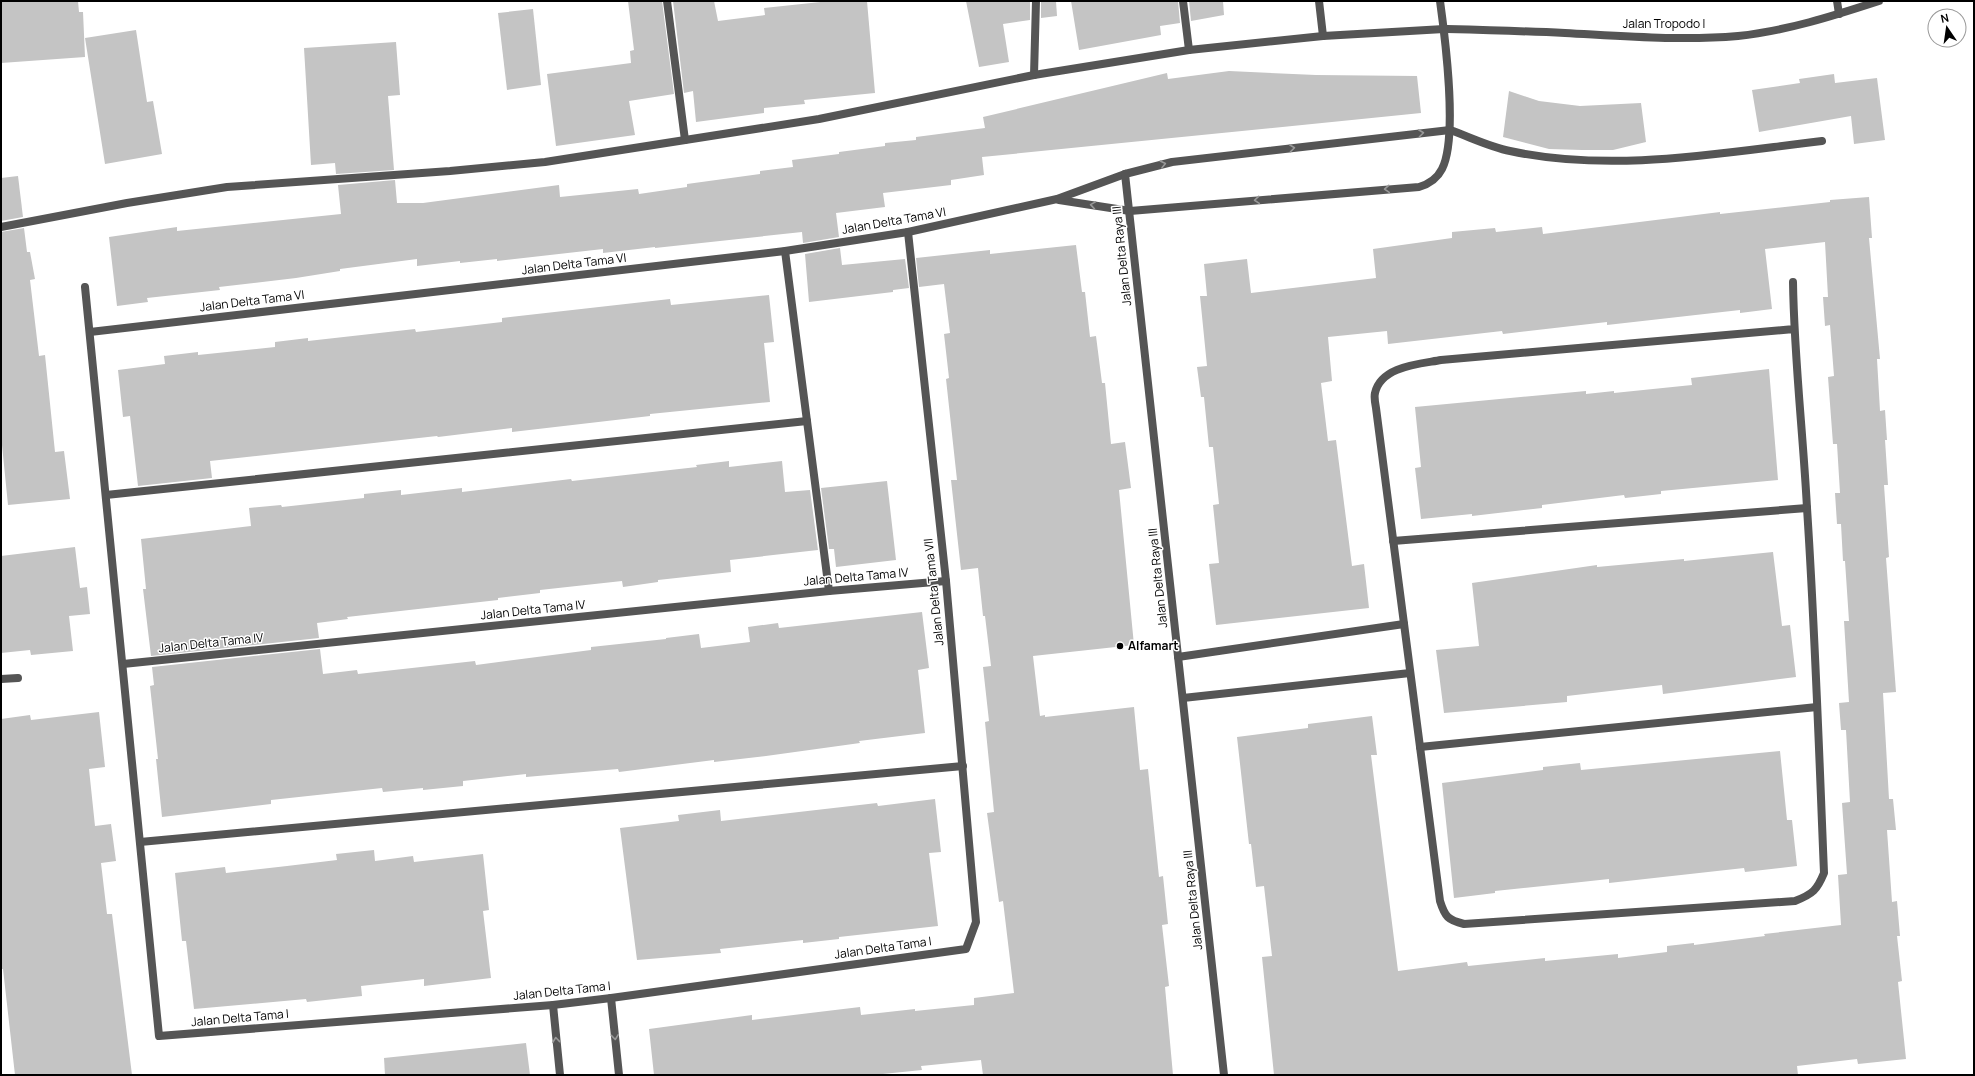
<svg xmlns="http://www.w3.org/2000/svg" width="1975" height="1076" font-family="Manrope,sans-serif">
<rect width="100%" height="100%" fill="#fff"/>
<g fill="#c4c4c4">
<path d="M1 1H78L79 12H83L85 57 1 63Z"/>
<path d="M628 1H662L674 94 629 101 635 135 556 146 547 74 631 63 630 51 634 50Z"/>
<path d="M673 1H714L718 21 765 15 764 8 830 1H867L875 93 804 100 805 104 764 108V113L696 122 693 91 684 93Z"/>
<path d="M966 1H1030V20L1003 24 1009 62 979 67Z"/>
<path d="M1041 1H1056L1057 16 1041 18Z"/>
<path d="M1071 1H1178L1180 23 1160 26 1161 35 1079 50Z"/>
<path d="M1189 1H1223L1224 15 1191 21Z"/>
<path d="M533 9 541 85 507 90 498 13Z"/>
<path d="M136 30 147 102 153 101 162 154 105 164 85 38Z"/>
<path d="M396 42 400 95 388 96 394 170 336 174 335 163 311 165 304 48Z"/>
<path d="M1229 71 1316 75 1417 76 1421 113 982 157 984 175 951 180V185L883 193 885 207 836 213 839 237 803 243 802 232 655 248V247L603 253V249L497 261V259L460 263V261L417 266V259L340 269V271L296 278 219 287 220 290 147 298 148 302 117 306 109 237 177 227V231L341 214 338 185 395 180 397 203H423L559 185 560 197 638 189 639 194 687 187V184L760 174V171L793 167 792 160 839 154V152L885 146V143L916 140V137L985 128 983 117 1167 73 1168 79Z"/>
<path d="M1834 74 1835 83 1877 78 1885 140 1854 144 1851 116 1759 132 1752 90 1800 83 1799 79Z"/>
<path d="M1509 91 1539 101 1580 106 1641 103 1646 142 1613 150H1582L1549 149 1503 137Z"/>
<path d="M18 176 23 217 1 221V178Z"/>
<path d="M1869 197 1872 238H1869L1880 359H1877L1880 411 1885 410 1887 440H1885L1888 485H1884L1889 557 1886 558 1896 692 1883 693 1889 799H1893L1896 830H1887L1892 902 1897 901 1900 936H1897L1902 981 1898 982 1906 1059 1858 1064 1857 1059 1797 1066 1798 1075H1274L1262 957 1272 956 1264 886 1256 887 1251 844H1249L1237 737 1308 728V724L1372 716 1377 755H1371L1398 971 1467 962 1468 966 1545 958V961L1618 954V958L1667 952V946L1694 943V945L1765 936 1764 934 1841 925 1838 875 1847 874 1842 803 1850 802 1846 730H1841L1839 703 1849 702 1844 621H1849L1845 561H1843L1841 524H1837L1835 493H1840L1837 444H1833L1828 377 1834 376 1830 325 1825 326 1823 297H1828L1825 242 1765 249 1772 309 1740 313V310L1607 325V322L1503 334 1502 331 1388 344 1387 331 1328 337 1332 381 1321 383 1328 441 1336 440 1352 566 1364 564 1369 608 1216 625 1209 564 1219 563 1213 505 1219 504 1213 447H1209L1204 397H1201L1197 367 1207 366 1200 296H1207L1204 264 1247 259 1251 293 1376 278 1373 249 1452 238V232L1495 228 1496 232 1542 227 1543 234 1720 212V214L1830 202V200Z"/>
<path d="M24 228 27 252H30L35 279 30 280 39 356 45 355 55 452 64 451 70 499 8 505 1 435V232Z"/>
<path d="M1076 245 1082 292H1085L1090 337 1096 336 1102 383H1105L1111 444 1125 442 1131 488 1119 490 1134 645 1033 656 1040 716 1045 715V717L1134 707 1140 770 1148 769 1159 877 1163 876 1168 924 1162 925 1169 986 1165 987 1173 1075H983L981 1060 921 1066 922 1070 873 1075H654L649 1029 752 1015V1020L860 1007 861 1015 915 1009V1011L974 1005V998L1014 993 1003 901 999 902 987 813 994 812 985 722 989 721 983 667 991 666 985 616H983L978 568 961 570 951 480H957L946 379 949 378 944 334 950 333 944 284 919 287 916 258 990 250V254Z"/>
<path d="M840 248 842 265 905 259 909 288 893 290V292L809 302 805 254Z"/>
<path d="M769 295 774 342 764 343 770 402 650 414V416L512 432V428L438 437 437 436 210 461 212 478 138 486 130 416 123 417 118 370 165 364 164 356 198 352V355L275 347V342L308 338V341L415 329 416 332 502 322V318L670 299 671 305Z"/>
<path d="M1769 369 1778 480 1661 491V494L1625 498 1624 495 1542 505V508L1472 516V514L1421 519 1415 468 1421 467 1415 407 1586 391V394L1614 391V393L1692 385 1691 378Z"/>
<path d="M729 461V467L782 461 785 492 810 490 818 550 730 560 731 572 658 580V582L623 587 622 581 540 590V593L498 598V600L347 617 348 619 317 623 319 638 151 656 143 589H146L141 539 251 526 249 508 281 505 282 507 364 498V494L401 490V495L462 488V492L571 479 572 481 697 467 696 465Z"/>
<path d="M887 481 896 560 836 567 834 549H829L821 488Z"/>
<path d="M75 547 80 588 87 587 90 614 69 616 73 651 31 655 30 650 1 653V556Z"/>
<path d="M1773 552 1782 626 1790 625 1796 677 1663 694 1662 685 1567 696V702L1444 713 1436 650 1479 646 1472 583 1597 565V567L1684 559V561Z"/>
<path d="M922 612 929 668 918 670 925 733 859 741 860 743 766 756 714 762V760L619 772 618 769 526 777V774L463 781V786L423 790V788L383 792 382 788 271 800V804L162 817 156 759H158L150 686 154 685 152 667 320 649 323 674 357 670 358 674 475 661 476 665 591 650V647L666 639V638L699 634 701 648 750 642 748 627 778 623 779 628Z"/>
<path d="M99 712 105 767 89 769 95 826 111 824 116 861 101 863 107 914H112L132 1075H15L3 969H1V719L30 715 31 720Z"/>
<path d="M1780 751 1787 820H1792L1797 866 1745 872 1744 868 1609 883V879L1572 883 1495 891V893L1454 898 1442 783 1543 770V767L1580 763 1581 770Z"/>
<path d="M935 799 941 852 929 853 938 926 839 937V939L803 943V940L720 949 721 953 637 960 620 828 679 821 678 815 720 810 721 821 877 803 878 806Z"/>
<path d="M374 850 375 861 413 856 414 862 483 854 489 910 483 911 491 978 424 986V979L361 986 362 996 307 1002 306 999 194 1009 186 941H182L175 873 225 867 226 873 287 866 337 860 336 854Z"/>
<path d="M526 1043 530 1075H385L384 1058Z"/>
</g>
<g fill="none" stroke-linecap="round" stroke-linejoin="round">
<g stroke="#555" stroke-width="8">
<path d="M667 1 685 140"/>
<path d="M1183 1 1189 50"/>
<path d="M1319 1 1323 36"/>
<path d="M1837 1 1839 14"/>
<path d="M1034 75 1036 1"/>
<path d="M1450 130C1470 137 1490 147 1510 151 1613 173 1719 153 1822 141"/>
<path d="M1059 200 1130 211"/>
<path d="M1 227 127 203 227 187 450 171 545 162 819 119 1034 75 1189 50 1323 36 1444 29"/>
<path d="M785 251 829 591"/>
<path d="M1793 282C1794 357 1803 432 1807 508 1815 629 1819 751 1824 873 1817 890 1813 894 1795 901L1464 924C1448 920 1445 917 1440 901L1376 408C1375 403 1374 397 1375 393 1381 366 1420 364 1441 360L1794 329"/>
<path d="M85 287 159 1036 553 1005 611 998 966 949 976 922 946 581 908 232"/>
<path d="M90 332 785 251 908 232 1057 199 1125 174"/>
<path d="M106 495 807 421"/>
<path d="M1393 541 1807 508"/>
<path d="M1178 657 1404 624"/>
<path d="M123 664 829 591 946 581"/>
<path d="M1 679 18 678"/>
<path d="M1183 698 1410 673"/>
<path d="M1420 747 1817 707"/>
<path d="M140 842 963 766"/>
<path d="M611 998 619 1075"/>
<path d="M553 1005 560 1075"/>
</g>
<g stroke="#555" stroke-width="8">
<path d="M1444 29C1484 30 1525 31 1565 33 1622 36 1681 41 1738 36 1786 31 1833 16 1879 1"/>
<path d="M1130 211 1419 187C1429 184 1437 179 1442 169 1458 138 1445 37 1440 1"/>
<path d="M1224 1075 1125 174 1172 162 1450 130"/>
</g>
</g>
<defs><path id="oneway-chevron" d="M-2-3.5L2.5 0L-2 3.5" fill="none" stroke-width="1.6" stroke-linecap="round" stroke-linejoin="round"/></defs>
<g stroke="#999">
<use href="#oneway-chevron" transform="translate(1421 133) rotate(-7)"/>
<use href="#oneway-chevron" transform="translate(1292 148) rotate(-7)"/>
<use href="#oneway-chevron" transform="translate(1163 164) rotate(-14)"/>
<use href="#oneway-chevron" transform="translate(1387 189) rotate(176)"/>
<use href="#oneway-chevron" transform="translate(1257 200) rotate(175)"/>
<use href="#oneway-chevron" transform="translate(1093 205) rotate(-171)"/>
<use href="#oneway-chevron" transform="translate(615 1037) rotate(84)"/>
<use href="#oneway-chevron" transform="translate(556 1040) rotate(-96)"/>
</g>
<circle fill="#000" stroke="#fff" stroke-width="1.5" cx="1120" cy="646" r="4"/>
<g text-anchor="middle" stroke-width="3" stroke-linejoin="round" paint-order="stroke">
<g font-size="12" fill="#000" stroke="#fff">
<text x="1664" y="28">Jalan Tropodo I</text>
<text transform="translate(894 221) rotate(-10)" y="4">Jalan Delta Tama VI</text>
<text transform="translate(1122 256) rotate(-96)" y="4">Jalan Delta Raya III</text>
<text transform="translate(574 264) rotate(-7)" y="4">Jalan Delta Tama VI</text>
<text transform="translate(252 301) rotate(-7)" y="4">Jalan Delta Tama VI</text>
<text transform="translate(856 577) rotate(-5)" y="4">Jalan Delta Tama IV</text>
<text transform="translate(1158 578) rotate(-96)" y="4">Jalan Delta Raya III</text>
<text transform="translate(934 592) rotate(-96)" y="4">Jalan Delta Tama VII</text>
<text transform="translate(533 610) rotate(-6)" y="4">Jalan Delta Tama IV</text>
<text transform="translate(211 643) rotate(-6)" y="4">Jalan Delta Tama IV</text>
<text transform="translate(1193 900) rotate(-96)" y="4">Jalan Delta Raya III</text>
<text transform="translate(883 948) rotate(-8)" y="4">Jalan Delta Tama I</text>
<text transform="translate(562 991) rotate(-6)" y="4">Jalan Delta Tama I</text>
<text transform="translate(240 1018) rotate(-5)" y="4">Jalan Delta Tama I</text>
</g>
<g font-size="12" font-weight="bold" fill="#000" stroke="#fff" text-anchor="start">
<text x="1128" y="650">Alfamart</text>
</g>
</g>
<rect width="1975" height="1076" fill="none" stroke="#000000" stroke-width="4"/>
<g transform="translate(1947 28) rotate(347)"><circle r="19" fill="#ffffff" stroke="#999999"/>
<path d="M0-3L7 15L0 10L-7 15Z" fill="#000000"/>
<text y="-6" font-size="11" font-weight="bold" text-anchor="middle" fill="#000000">N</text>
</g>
</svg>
